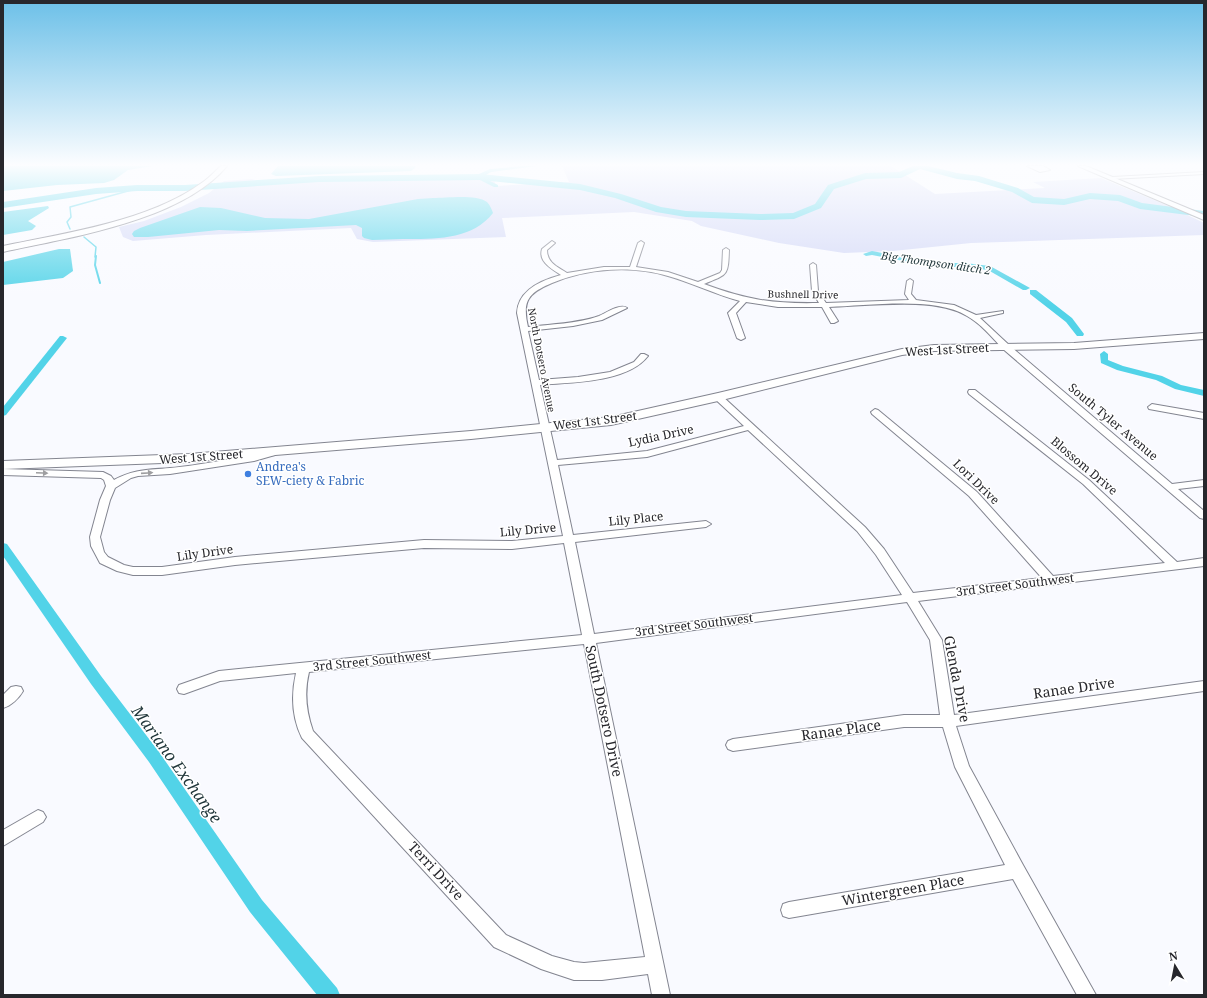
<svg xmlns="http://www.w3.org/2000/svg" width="1207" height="998" font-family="'Noto Serif',serif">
<rect width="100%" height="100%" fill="#f9faff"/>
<path fill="#d3d8f7" d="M562 166H891L935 194 1045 188 1033 182 1101 178 1171 207 1204 223V235L971 243 893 251 844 253 779 243 701 226 692 221 634 212 502 218 506 237 373 242 357 239 351 228 206 235 133 241 123 237 119 227 144 221 181 207 209 193 224 181 252 179 262 183 317 179 493 175 496 186 569 182Z"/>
<g fill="#52d3e8">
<path d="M3 166H153L128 170 114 180 104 183 57 185 3 191Z"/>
<path d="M278 166H415L416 167 411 171 276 176 271 174Z"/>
<path d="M433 198C446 198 477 194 487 202 490 205 492 210 493 213 472 240 435 239 403 239 393 239 383 240 372 240L364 238 362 236V228L356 225 247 231 219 230 148 237H134L132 234 134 231 140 228 200 207 221 208 265 218 309 219 418 199Z"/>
<path d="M48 206 49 208 28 221 36 226 32 230 3 235V212Z"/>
<path d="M59 249H70L73 271 63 278 3 285V262Z"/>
</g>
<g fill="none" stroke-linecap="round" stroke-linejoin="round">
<g stroke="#52d3e8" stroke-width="1.5">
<path d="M70 229 67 222 71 217 70 207 139 188"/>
<path d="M84 237 96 247 95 257"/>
</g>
<path stroke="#52d3e8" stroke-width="2" d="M96 256 95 265 100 283"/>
<g fill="#52d3e8" fill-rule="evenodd">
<path d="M523 166H537L491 172 484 176V178L498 185V187H494L478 179 479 174 490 169Z"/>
<path d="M872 251 935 263H965L990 266 1030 288 1026 290H1023L988 270 965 267H935L872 255 866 256 863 254Z"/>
<path d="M1030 290H1036L1072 318 1084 334 1083 336H1077L1066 322 1030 294Z"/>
<path d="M60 336H63L67 338 6 415 3 416V407Z"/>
<path d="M1104 351 1108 354V360L1123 366 1162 376 1181 385 1204 390V396L1175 389 1156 380 1117 370 1101 363 1100 354Z"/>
<path d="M3 543 7 544 101 676 159 752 262 900 337 988 340 995H317L250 912 149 762 91 684 3 556Z"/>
</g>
<path fill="#52d3e8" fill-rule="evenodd" d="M913 166H928L957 173 979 176 1018 188 1034 197 1064 199 1090 193 1120 195 1142 203 1204 211V217L1140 209 1118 201 1090 199 1064 205 1032 203 1012 192 975 181 957 179 920 169 901 178 866 179 834 189 821 208 794 219 760 220 686 217 656 212 615 198 580 190 481 180 319 182 185 191H137L96 194 3 208V202L96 188 137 185H185L319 176 481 174 580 184 621 194 661 207 686 211 760 214 793 213 815 204 828 185 865 173 899 172Z"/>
<g stroke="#838590" stroke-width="2">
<g id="street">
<path d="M1027 166H1043L1050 170 1040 172Z"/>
<path d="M1204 172V174L1112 179 1110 178 1112 177Z"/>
<path d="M552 241 555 243 547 250C547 263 558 267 567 273L604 267H630L638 243 641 241 644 243 636 267 668 272 698 282 720 273 722 270 723 250 726 248 729 250C728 276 728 274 704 284 747 300 774 304 819 303L812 291 810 265 813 263 816 265 818 291 826 303 909 300 905 294 907 281 910 279 913 281 911 294 916 300 954 305 976 315 1003 311V313L980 318 1009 345 1172 484 1204 480V486L1178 489 1204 511V519L1200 518 1003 349C992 337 981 324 967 316 935 296 867 306 829 307L838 321 834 323H831L822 307H778L746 302 736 313 745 338 741 340 737 338 728 313 740 301C714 294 693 283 668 276 632 265 587 268 552 283 528 293 522 301 528 327 551 324 576 324 599 316 606 313 621 303 627 308L602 320 573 326 528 331 539 380 578 377 610 372 634 362 641 354H644L648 356C627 383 572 382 540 385L557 460 647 451 744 426 715 399 714 397 715 395H721L865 527 884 549 913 593 1042 578 969 496 872 414 871 412 875 409 878 410 977 492 1053 576 1165 563 1083 484 969 394 968 392 969 390H975L1089 480 1177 562 1204 558V566L918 601 942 640 954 715 1204 681V691L956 726 969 766 1023 865 1096 995H1077L1013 879 789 918 783 916 781 910 783 904 789 902 1005 865 955 767 943 727H904L733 751 728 749 726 745 728 741 733 739 904 715H940L930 640 907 602 596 643 670 995H652L648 974 602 980H574L541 969 494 947 302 738C292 718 291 695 296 673L220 681 184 694 179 693 177 689 179 685 219 671 582 635 564 543 512 549 424 548 235 565 162 575H133L117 571 100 563 91 546 90 537 100 500 106 486 104 480 101 478 3 475V469L103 472 111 476 114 480C134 469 148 470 170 468 194 466 218 461 242 457 252 456 266 449 275 451L277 453 275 455 254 461 170 474 138 476 131 478 115 488 110 500 100 537 104 552 108 557 124 565 133 567H162L235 557 424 540 512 541 563 536 517 313C518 290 542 280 561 275 552 269 538 262 542 249ZM748 430 857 531 876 555 902 595 594 634 575 542 706 527 711 524 706 521 573 535 558 465 647 457ZM584 644 645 957 584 963 574 962 552 956 506 935 313 731C306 711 304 693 309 672Z"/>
<path d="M1152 404 1204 413V419L1149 409 1148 407Z"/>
<path d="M16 686 21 687 23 691C19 698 11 706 3 708V695L11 687Z"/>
<path d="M38 810 43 812 46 817 43 822 3 846V830Z"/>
</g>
</g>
<g stroke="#838590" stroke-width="2">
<g id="secondary">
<path d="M221 166H227C181 221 71 237 3 252V246C66 233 150 221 203 182 209 178 215 171 221 166Z"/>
<path d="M1078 166H1086L1204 215V220Z"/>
<path d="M1204 333V339L1074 349 934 351 902 355 718 401 611 425 471 439 189 462 3 469V461L189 454 471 431 611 417 718 393 902 349 934 345 1074 343Z"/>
</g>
</g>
<use href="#street" fill="#fff" fill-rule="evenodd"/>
<use href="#secondary" fill="#fff" fill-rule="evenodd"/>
</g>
<defs><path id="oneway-solid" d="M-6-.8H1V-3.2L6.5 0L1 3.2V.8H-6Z"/></defs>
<g fill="#9e9ea0">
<use href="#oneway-solid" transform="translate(42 473) rotate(2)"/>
<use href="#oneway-solid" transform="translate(147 473) rotate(-4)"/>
</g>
<linearGradient id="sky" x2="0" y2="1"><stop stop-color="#6cc0e8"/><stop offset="0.54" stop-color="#fcfdff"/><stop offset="1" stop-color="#fcfdff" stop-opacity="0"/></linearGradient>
<rect width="1207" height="305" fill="url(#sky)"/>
<circle fill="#3f7fe0" stroke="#fff" stroke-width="1.5" cx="248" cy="474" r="4"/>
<g text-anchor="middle" stroke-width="3" stroke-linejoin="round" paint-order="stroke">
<g font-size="10" fill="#27272c" stroke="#fff">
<text transform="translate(803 294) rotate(1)" y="4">Bushnell Drive</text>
<text transform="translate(542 360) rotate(79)" y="4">North Dotsero Avenue</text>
</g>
<g font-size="11" font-style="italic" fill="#1f3539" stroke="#fff">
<text transform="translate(936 263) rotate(8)" y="4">Big Thompson ditch 2</text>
</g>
<g font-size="12" fill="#27272c" stroke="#fff">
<text transform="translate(947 350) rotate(-3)" y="4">West 1st Street</text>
<text transform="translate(595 421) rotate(-7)" y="4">West 1st Street</text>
<text transform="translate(1113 422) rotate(40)" y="4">South Tyler Avenue</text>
<text transform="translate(661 436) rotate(-12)" y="4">Lydia Drive</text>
<text transform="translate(201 457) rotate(-4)" y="4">West 1st Street</text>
<text transform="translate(1084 466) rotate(40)" y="4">Blossom Drive</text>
<text transform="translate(976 482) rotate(44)" y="4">Lori Drive</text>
<text transform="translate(636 519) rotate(-6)" y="4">Lily Place</text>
<text transform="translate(528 530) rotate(-5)" y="4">Lily Drive</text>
<text transform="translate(205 553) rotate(-8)" y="4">Lily Drive</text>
<text transform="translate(1015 585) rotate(-7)" y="4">3rd Street Southwest</text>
<text transform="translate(694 625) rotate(-7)" y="4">3rd Street Southwest</text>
<text transform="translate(372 661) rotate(-6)" y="4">3rd Street Southwest</text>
</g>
<g font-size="12" fill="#366cbe" stroke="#fff" text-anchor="start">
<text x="256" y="471">Andrea's<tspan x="256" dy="14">SEW-ciety &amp; Fabric</tspan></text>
</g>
<g font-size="14" fill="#27272c" stroke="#fff">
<text transform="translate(957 679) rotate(79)" y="5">Glenda Drive</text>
<text transform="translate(1074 688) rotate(-8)" y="5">Ranae Drive</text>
<text transform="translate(604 711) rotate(78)" y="5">South Dotsero Drive</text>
<text transform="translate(841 730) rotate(-8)" y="5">Ranae Place</text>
<text transform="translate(436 871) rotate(47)" y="5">Terri Drive</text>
<text transform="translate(903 890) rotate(-10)" y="5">Wintergreen Place</text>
</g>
<g font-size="16" font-style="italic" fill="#1f3539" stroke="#fff">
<text transform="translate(177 764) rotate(54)" y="6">Mariano Exchange</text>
</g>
</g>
<rect width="1207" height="998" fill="none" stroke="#27272c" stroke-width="8"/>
<g transform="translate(1175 966) rotate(350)" stroke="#ffffff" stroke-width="3" paint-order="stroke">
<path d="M0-3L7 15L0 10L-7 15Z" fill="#27272c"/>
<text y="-6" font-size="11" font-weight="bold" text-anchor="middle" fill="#27272c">N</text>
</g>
</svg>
